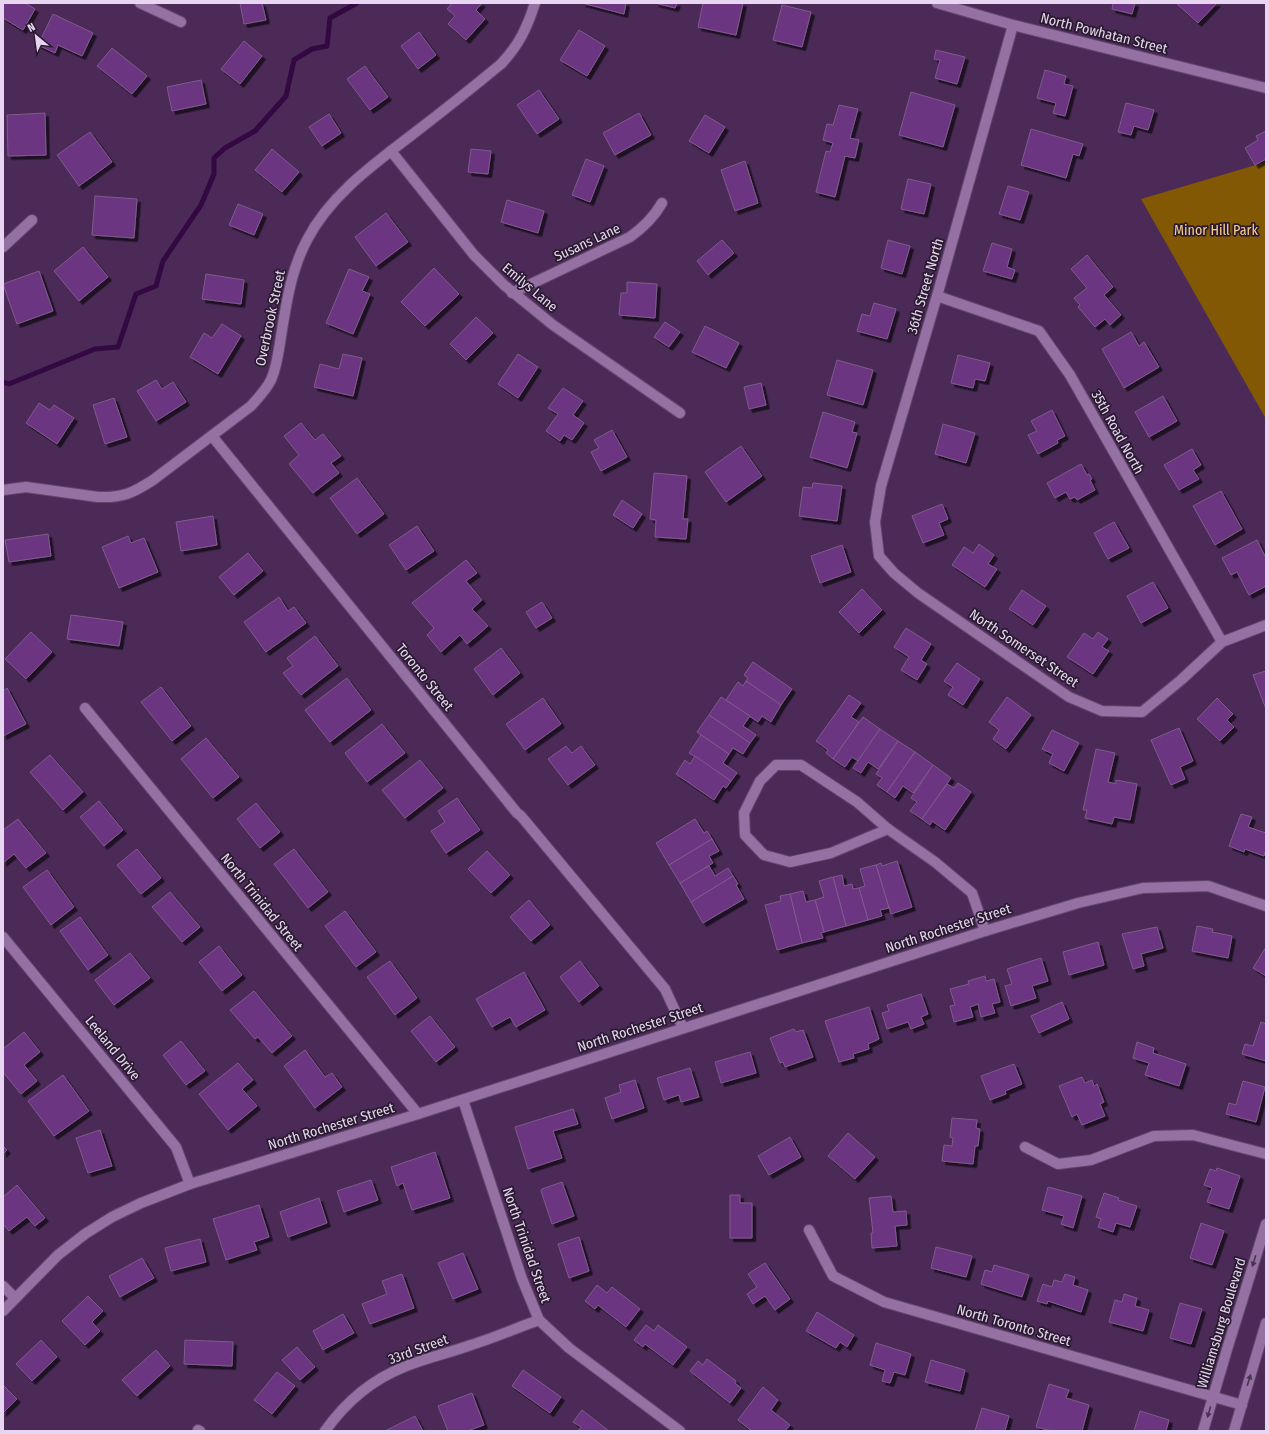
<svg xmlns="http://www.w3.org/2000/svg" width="1269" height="1434" font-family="'Fira Sans Condensed',sans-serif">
<defs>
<filter id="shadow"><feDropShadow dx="3.5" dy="3.5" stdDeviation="0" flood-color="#0009"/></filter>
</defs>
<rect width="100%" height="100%" fill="#4b2a57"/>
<path fill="#825804" d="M1266 162V419L1141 199Z"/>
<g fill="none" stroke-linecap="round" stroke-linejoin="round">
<path stroke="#340842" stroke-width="5" d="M3 382 9 384 95 349 118 347 136 294 156 286 163 261 201 205 214 174V158L225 148 255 131 286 96 294 60 312 49 327 46 330 18 357 3"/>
</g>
<g fill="#6c3481" stroke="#7e5b8c" filter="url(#shadow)">
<path d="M3 3H25L35 9 23 30 3 18Z"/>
<path d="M240 3H262L266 20 244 24Z"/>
<path d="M452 3H482L476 10 485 19 466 40 448 24 455 16 447 9Z"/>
<path d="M582 3H626L624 14Z"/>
<path d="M655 3H677L675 8Z"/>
<path d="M703 3H743L736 35 698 27Z"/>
<path d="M1113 3H1135L1132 14 1112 9Z"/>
<path d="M1178 3H1217L1198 23 1177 4Z"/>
<path d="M782 5 811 12 802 47 773 40Z"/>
<path d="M53 14 93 33 82 56 58 45 55 53 38 45Z"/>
<path d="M579 30 605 46 587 76 560 60Z"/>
<path d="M419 32 436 55 418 69 401 46Z"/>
<path d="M244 41 262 56 240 84 221 69Z"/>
<path d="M112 48 147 76 132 94 97 66Z"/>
<path d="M936 50 965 57 957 84 935 78 940 60 934 59Z"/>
<path d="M365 66 388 97 370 110 347 79Z"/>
<path d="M1045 70 1066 76 1064 84 1073 86 1065 116 1053 113 1056 103 1037 98Z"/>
<path d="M201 80 206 104 172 111 167 87Z"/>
<path d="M539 90 559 119 537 134 517 105Z"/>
<path d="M911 92 955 105 943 147 899 135Z"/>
<path d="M1126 103 1154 110 1148 130 1134 126 1131 135 1118 132Z"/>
<path d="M839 105 858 109 850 138 859 140 855 158 845 156 835 197 816 192 826 151 830 152 833 143 823 140 827 124 833 125Z"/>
<path d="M45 113 46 155 8 156 7 115Z"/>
<path d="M639 113 651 135 615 155 603 133Z"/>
<path d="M329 114 341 133 322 146 309 127Z"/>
<path d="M705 115 725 127 709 153 689 141Z"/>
<path d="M1031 129 1083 144 1079 156 1073 154 1066 178 1021 165Z"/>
<path d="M1266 131V159L1255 165 1245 148 1258 140 1256 136Z"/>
<path d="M90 132 112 162 79 186 57 155Z"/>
<path d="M272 149 299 172 282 192 255 170Z"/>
<path d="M471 149 491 151 488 174 468 172Z"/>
<path d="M586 159 604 166 590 202 572 195Z"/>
<path d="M745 161 758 203 735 211 721 170Z"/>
<path d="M908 179 931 184 924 214 901 209Z"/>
<path d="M1008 186 1029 192 1020 220 999 214Z"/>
<path d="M95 196 137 199 134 238 92 235Z"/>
<path d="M507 200 544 211 538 233 501 222Z"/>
<path d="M238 204 263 214 254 235 229 225Z"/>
<path d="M386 213 408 242 376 266 355 237Z"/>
<path d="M722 240 734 253 708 275 697 261Z"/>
<path d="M888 240 910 246 902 274 881 268Z"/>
<path d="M992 243 1012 249 1007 267 1015 270 1012 279 983 271Z"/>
<path d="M83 247 108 277 79 301 54 271Z"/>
<path d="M1087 255 1113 287 1104 295 1121 315 1110 325 1105 319 1095 327 1078 307 1080 305 1074 298 1087 288 1071 269Z"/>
<path d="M434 268 459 294 425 326 401 302Z"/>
<path d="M349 269 369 277 362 291 370 294 353 334 326 323Z"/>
<path d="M39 271 53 311 17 324 3 284Z"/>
<path d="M206 274 244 280 241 304 202 299Z"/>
<path d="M627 282 657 284 655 318 619 315 621 293H627Z"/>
<path d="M874 303 896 309 887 339 857 331 862 314 870 316Z"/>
<path d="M476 317 493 333 466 360 450 344Z"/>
<path d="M665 322 680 332 669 347 654 337Z"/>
<path d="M222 324 241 336 218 374 190 357 204 333 212 338Z"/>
<path d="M705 326 739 343 726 368 692 352Z"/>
<path d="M1131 332 1139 346 1144 342 1159 367 1124 388 1102 349Z"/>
<path d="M343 354 362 358 353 396 314 387 320 364 339 369Z"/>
<path d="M518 354 538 367 518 398 498 384Z"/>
<path d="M958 355 990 363 985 381 975 379 973 388 951 383Z"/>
<path d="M837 360 873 370 863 405 827 395Z"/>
<path d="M156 380 162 389 173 382 186 402 156 421 137 391Z"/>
<path d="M761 383 766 405 749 409 744 387Z"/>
<path d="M563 388 583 401 573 415 584 423 572 440 564 435 560 441 546 431 558 414 548 408Z"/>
<path d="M1163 396 1177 421 1149 437 1135 412Z"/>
<path d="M114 398 127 437 105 444 93 405Z"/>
<path d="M39 403 50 410 54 405 74 418 57 444 26 423Z"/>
<path d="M1052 410 1065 436 1057 440 1058 443 1038 454 1028 435 1037 431 1031 421Z"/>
<path d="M823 412 855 422 852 432 857 433 847 468 810 457Z"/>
<path d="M301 423 315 440 323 434 341 456 331 463 339 473 313 493 289 464 299 455 284 436Z"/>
<path d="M943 424 975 433 966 463 935 454Z"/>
<path d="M612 430 627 457 601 471 591 452 599 448 594 440Z"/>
<path d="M741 446 762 476 726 502 705 472Z"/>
<path d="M1192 449 1201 465 1193 470 1199 479 1179 490 1164 465Z"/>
<path d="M1081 464 1087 475 1089 474 1092 479 1090 480 1095 490 1077 500 1075 497 1070 499 1066 492 1055 498 1047 483Z"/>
<path d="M654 473 687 476 683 519H688L686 539 655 537 656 520 650 519Z"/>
<path d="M357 478 384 514 357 534 330 498Z"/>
<path d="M813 483 842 486 837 521 799 516 803 487 812 488Z"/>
<path d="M1221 491 1242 529 1215 545 1193 506Z"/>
<path d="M622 500 642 514 633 528 613 515Z"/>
<path d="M942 504 948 519 939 523 944 535 923 543 912 516Z"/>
<path d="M213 516 217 545 181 551 176 522Z"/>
<path d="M1114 522 1129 548 1108 559 1094 533Z"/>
<path d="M417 526 434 551 406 570 389 545Z"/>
<path d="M48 534 51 556 9 562 5 540Z"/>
<path d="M128 536 131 543 144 538 158 572 119 588 102 547Z"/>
<path d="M1257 540 1266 558V586L1249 595 1237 572 1231 575 1222 558Z"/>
<path d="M979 544 994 555 988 564 997 569 985 587 952 565 964 547 973 553Z"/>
<path d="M842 545 851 572 820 583 811 556Z"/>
<path d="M248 553 263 571 234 595 219 577Z"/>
<path d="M466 560 477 573 466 581 482 600 472 609 488 626 467 644 460 635 441 652 427 635 434 628 412 603Z"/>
<path d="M1153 582 1168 608 1141 623 1127 596Z"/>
<path d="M862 589 882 610 859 633 839 612Z"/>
<path d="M1022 590 1046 606 1033 625 1009 609Z"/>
<path d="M279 597 288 611 294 607 306 623 266 652 244 622Z"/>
<path d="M542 602 552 618 536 628 526 612Z"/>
<path d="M71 615 123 622 119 646 67 639Z"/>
<path d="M906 628 931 644 921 660 927 664 917 680 901 670 909 657 894 647Z"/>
<path d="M31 632 52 652 26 679 5 659Z"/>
<path d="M1098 632 1108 639 1102 647 1109 651 1093 674 1067 657 1084 633 1093 639Z"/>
<path d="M315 636 338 666 301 695 283 673 293 666 287 658Z"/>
<path d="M501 648 520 673 493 695 474 669Z"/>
<path d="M753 662 792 689 781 705 746 681 748 678 744 675Z"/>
<path d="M957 663 980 679 963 705 948 695 953 687 944 681Z"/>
<path d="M1266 671V709L1253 675Z"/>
<path d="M347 678 371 710 330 742 305 710Z"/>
<path d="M746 681 781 705 771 722 762 716 758 722 726 700 738 682 743 686Z"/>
<path d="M161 687 191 726 172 741 141 702Z"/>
<path d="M7 688 26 724 3 736V691Z"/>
<path d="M849 695 861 703 851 717 859 722 833 759 826 753 828 750 816 741Z"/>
<path d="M721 697 750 716 743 726 756 735 750 743 709 715Z"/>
<path d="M1007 697 1031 715 1006 749 993 739 999 730 989 722Z"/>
<path d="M543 698 561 724 525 750 506 724Z"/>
<path d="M1217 698 1233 714 1227 720 1234 727 1220 741 1197 719Z"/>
<path d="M709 715 750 743 743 754 733 748 729 754 697 732Z"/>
<path d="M863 717 880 729 858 761 852 757 845 767 833 759Z"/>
<path d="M382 724 405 753 367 782 345 753Z"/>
<path d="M1179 728 1193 761 1180 767 1185 779 1171 785 1151 740Z"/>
<path d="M880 729 898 741 878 769 868 762 861 773 853 768Z"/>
<path d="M1052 730 1079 743 1064 771 1049 763 1053 754 1042 749Z"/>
<path d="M701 735 729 754 723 763 737 773 731 781 689 753Z"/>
<path d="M206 738 239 777 213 798 181 759Z"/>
<path d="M898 741 915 752 887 792 877 785 882 778 876 774Z"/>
<path d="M566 746 572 753 581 746 595 765 568 785 548 759Z"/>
<path d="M1096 749 1115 753 1108 782 1116 784V780L1137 784 1130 820 1114 817 1112 824 1085 818 1087 810H1083Z"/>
<path d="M915 752 933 765 913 793 903 786 895 798 887 792Z"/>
<path d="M50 755 83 792 63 810 30 772Z"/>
<path d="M695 756 731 781 726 788 723 786 714 800 676 774 685 760 690 764Z"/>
<path d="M420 760 443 788 405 818 382 790Z"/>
<path d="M933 765 951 778 922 819 910 811 917 802 911 798Z"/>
<path d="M958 783 971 792 945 830 932 821 930 825 922 819 947 784 954 788Z"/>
<path d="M457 798 480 830 446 853 431 831 445 822 438 811Z"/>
<path d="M99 801 123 830 104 846 80 817Z"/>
<path d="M256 803 280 832 260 848 237 819Z"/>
<path d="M1241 814 1252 817 1248 827 1266 833V849L1264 856 1245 849 1244 852 1229 846Z"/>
<path d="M18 819 46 853 26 868 14 854 3 863V830Z"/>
<path d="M695 819 704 833 707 831 712 839 669 865 656 843Z"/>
<path d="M712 839 719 851 709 856 713 863 680 883 669 865Z"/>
<path d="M137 849 161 878 141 894 117 865Z"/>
<path d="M294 849 328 892 308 908 274 864Z"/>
<path d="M487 851 510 875 491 893 468 869Z"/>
<path d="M897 861 912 907 891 914 876 865 881 863 882 866Z"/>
<path d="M876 865 889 908 880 910 882 916 868 920 859 888 865 886 860 869Z"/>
<path d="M709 866 715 876 728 868 733 876 691 902 680 883Z"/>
<path d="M47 870 74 907 51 925 23 887Z"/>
<path d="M842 875 844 886 852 884 853 889 859 888 868 920 846 926 833 877Z"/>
<path d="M733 876 738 884 736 885 744 899 703 923 691 902Z"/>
<path d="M833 877 846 926 824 932 815 900 824 897 819 881Z"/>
<path d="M803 891 806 902 815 900 824 932 821 933 823 938 802 943 790 894Z"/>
<path d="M170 892 200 927 182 942 152 907Z"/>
<path d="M790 894 802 943 777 950 765 905 781 901 780 896Z"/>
<path d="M529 900 550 925 531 941 510 917Z"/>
<path d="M345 911 376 952 356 967 325 926Z"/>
<path d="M80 917 108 955 88 970 60 931Z"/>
<path d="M1197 926 1213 929 1212 932 1232 936 1228 958 1192 951Z"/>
<path d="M1157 927 1163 948 1141 954 1144 966 1133 969 1122 934Z"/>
<path d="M1098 942 1104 965 1069 975 1063 952Z"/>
<path d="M219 946 242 975 222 991 199 962Z"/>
<path d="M1266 947V976L1253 968Z"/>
<path d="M130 953 150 978 114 1005 95 980Z"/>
<path d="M1041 958 1048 981 1032 986 1036 998 1011 1006 1005 986 1012 984 1007 969Z"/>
<path d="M390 961 417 998 395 1015 367 977Z"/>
<path d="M580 961 599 986 579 1002 560 977Z"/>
<path d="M524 972 545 1010 516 1027 510 1017 492 1027 476 999Z"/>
<path d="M985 976 986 981 994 979 1000 1002 992 1004 995 1013 981 1017 978 1004 970 1007 973 1017 954 1022 950 1006 955 1005 950 989 969 984 968 981Z"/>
<path d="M254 991 292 1036 272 1053 258 1037 255 1039 230 1010Z"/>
<path d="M921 994 928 1014 921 1017 924 1024 911 1029 908 1022 887 1029 882 1013 889 1011 887 1005Z"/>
<path d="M1062 1002 1069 1019 1039 1033 1031 1016Z"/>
<path d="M869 1007 879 1039 868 1044 869 1049 853 1054 854 1058 839 1062 825 1021Z"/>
<path d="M430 1016 455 1047 436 1062 411 1031Z"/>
<path d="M1261 1022 1266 1024V1061L1242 1054 1245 1044 1253 1046Z"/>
<path d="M794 1029 796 1032 803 1030 813 1057 785 1067 783 1062 780 1063 770 1038Z"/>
<path d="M24 1032 40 1052 24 1065 37 1081 21 1094 3 1072V1049Z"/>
<path d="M181 1041 205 1071 186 1085 163 1055Z"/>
<path d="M1137 1042 1154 1048 1153 1053 1186 1064 1179 1086 1145 1075 1149 1063 1133 1058Z"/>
<path d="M305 1050 325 1077 332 1073 342 1087 315 1108 284 1066Z"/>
<path d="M750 1052 756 1073 721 1083 715 1062Z"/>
<path d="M238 1063 253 1080 242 1089 257 1106 228 1130 199 1094Z"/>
<path d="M1014 1064 1022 1084 1005 1091 1006 1094 990 1100 981 1076Z"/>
<path d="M690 1068 699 1097 681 1102 679 1095 664 1100 657 1078Z"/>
<path d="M63 1075 89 1111 54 1136 28 1101Z"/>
<path d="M1082 1077 1085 1083 1092 1080 1094 1086 1097 1084 1104 1102 1100 1104 1105 1116 1082 1125 1077 1114 1072 1117 1059 1086Z"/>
<path d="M635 1080 644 1108 612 1119 605 1098 621 1092 619 1085Z"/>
<path d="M1243 1081 1265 1087 1256 1122 1226 1114 1229 1103 1236 1105Z"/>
<path d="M573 1109 578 1124 553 1131 562 1158 528 1169 515 1127Z"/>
<path d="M952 1118 977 1120 976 1128 980 1129 978 1146H975L973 1164 942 1161 944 1145 952 1146 953 1138 950 1137Z"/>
<path d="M100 1130 112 1166 88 1173 76 1138Z"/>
<path d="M848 1133 875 1157 855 1179 828 1156Z"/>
<path d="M790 1137 801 1157 769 1175 758 1156Z"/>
<path d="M3 1146 7 1150 3 1154Z"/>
<path d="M435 1152 450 1198 412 1210 403 1183 397 1186 391 1167Z"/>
<path d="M1217 1168 1240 1176 1229 1209 1207 1202 1212 1188 1204 1185 1210 1169 1216 1171Z"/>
<path d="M371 1180 378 1200 344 1212 337 1191Z"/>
<path d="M562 1182 574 1216 552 1224 541 1191 542 1189Z"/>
<path d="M17 1185 45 1218 35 1226 27 1217 9 1231 3 1224V1197Z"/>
<path d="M1048 1187 1082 1196 1073 1228 1061 1224 1064 1216 1042 1210Z"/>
<path d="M1104 1193 1119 1198 1118 1200 1137 1206 1130 1227 1116 1223 1113 1232 1098 1227 1101 1219 1096 1217Z"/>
<path d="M730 1195H740V1203H752V1238H730Z"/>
<path d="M891 1196 893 1212 906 1211 907 1225 895 1226 897 1246 872 1248 871 1233H873L869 1198Z"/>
<path d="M319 1198 327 1223 288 1237 280 1212Z"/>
<path d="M259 1205 269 1237 254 1242 257 1250 226 1260 213 1219Z"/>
<path d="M1201 1223 1224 1231 1212 1265 1190 1258Z"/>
<path d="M579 1237 589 1271 569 1278 558 1244Z"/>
<path d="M200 1239 206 1262 171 1271 165 1248Z"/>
<path d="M936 1247 972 1256 966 1277 931 1268Z"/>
<path d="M463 1253 478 1289 453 1299 438 1263Z"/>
<path d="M142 1258 154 1278 120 1297 109 1276Z"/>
<path d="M765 1263 790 1299 775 1310 765 1296 753 1304 747 1294 757 1287 748 1274Z"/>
<path d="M994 1265 1029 1275 1022 1297 981 1284 985 1270 992 1272Z"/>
<path d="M402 1274 414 1308 370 1324 362 1304 387 1294 382 1281Z"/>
<path d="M1065 1274 1075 1277 1073 1285 1088 1290 1081 1312 1048 1301 1047 1304 1037 1301 1043 1284 1052 1287 1054 1280 1062 1282Z"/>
<path d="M597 1285 607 1293 612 1287 640 1309 626 1327 598 1305 595 1309 585 1301Z"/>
<path d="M1124 1294 1137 1298 1135 1306 1149 1310 1143 1331 1109 1322 1115 1300 1122 1302Z"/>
<path d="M88 1296 103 1311 92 1322 100 1331 85 1345 62 1321Z"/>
<path d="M1180 1303 1202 1309 1191 1344 1170 1338Z"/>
<path d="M817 1312 854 1335 847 1347 840 1342 836 1348 806 1331Z"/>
<path d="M343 1314 354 1333 323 1350 313 1331Z"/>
<path d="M646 1325 654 1331 658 1325 687 1347 673 1365 645 1344 643 1347 634 1340Z"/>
<path d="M41 1340 57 1357 32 1381 16 1364Z"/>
<path d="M185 1340 233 1342 232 1366 184 1364Z"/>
<path d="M876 1343 911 1354 905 1375 894 1372 890 1383 882 1381 885 1370 870 1365Z"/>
<path d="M297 1347 315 1367 300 1380 282 1360Z"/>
<path d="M156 1350 170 1366 137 1396 122 1380Z"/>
<path d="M707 1359 736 1381 735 1383 741 1388 730 1403 690 1371 698 1361 703 1365Z"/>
<path d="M931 1360 965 1370 960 1391 925 1382Z"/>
<path d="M523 1370 561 1397 550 1413 512 1386Z"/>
<path d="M277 1372 295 1386 272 1414 254 1400Z"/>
<path d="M1049 1384 1069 1390 1066 1398 1089 1405 1082 1431H1052L1036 1427Z"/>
<path d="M3 1385 17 1399 3 1413Z"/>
<path d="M763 1387 778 1400 771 1410 790 1425 785 1431H752L738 1420Z"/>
<path d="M472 1393 484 1425 467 1431H448L438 1406Z"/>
<path d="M982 1408 1009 1416 1005 1431H975Z"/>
<path d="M582 1410 609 1431H578L581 1427 573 1422Z"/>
<path d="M1140 1411 1169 1420 1166 1431H1134Z"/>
<path d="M415 1416 423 1431H385Z"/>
</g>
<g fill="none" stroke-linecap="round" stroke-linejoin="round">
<g stroke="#64476f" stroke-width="12">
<g id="minor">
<path d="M140 3 181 22"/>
<path d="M1013 25 937 296 881 486 875 522 879 556 894 573 918 593 1069 697 1102 711 1142 712 1181 680 1222 642 1266 625"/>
<path d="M391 151 474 255 504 285 553 325 680 413"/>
<path d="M3 247 32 220"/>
<path d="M512 293 630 237C644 227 654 217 662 203"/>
<path d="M937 296 1039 331 1070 375 1222 642"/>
<path d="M212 436 517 813 521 816 665 989 683 1028"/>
<path d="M3 490 26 487 98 497C123 498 133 493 153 480L251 406C258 398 266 390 271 380 278 364 279 347 282 330 287 299 292 268 307 240 330 195 374 164 413 134 443 111 472 88 501 64 519 45 527 28 535 3"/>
<path d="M85 708 418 1114"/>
<path d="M776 765H801L857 802 888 829 831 853 790 862 764 855 745 835 744 813 760 781Z"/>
<path d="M888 829 935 862 972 893 985 931"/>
<path d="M3 937 176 1147 190 1184"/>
<path d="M463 1100 522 1279 539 1320 569 1348 680 1431"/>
<path d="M1025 1147 1058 1164 1091 1160 1154 1136 1193 1135 1266 1154"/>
<path d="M809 1230 833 1276 884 1302 1242 1405"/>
<path d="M3 1286 15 1298"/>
<path d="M198 1430 200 1431"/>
<path d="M325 1431C345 1403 371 1380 404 1367 425 1358 449 1353 471 1345 494 1338 516 1328 539 1320"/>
</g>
</g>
<g stroke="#64476f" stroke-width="12">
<g id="tertiary">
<path d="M937 3 1013 25 1266 88"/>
<path d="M3 1311 58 1255 85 1234 112 1217 141 1203 190 1184 418 1114 985 931 1078 903 1143 888 1208 886 1266 906"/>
</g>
</g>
<g stroke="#64476f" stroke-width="12">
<g id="secondary">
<path d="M1203 1431 1228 1346 1266 1224"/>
<path d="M1234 1431 1266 1323"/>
</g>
</g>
<use href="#minor" stroke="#9571a3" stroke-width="10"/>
<use href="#tertiary" stroke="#9571a3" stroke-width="10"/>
<use href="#secondary" stroke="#9571a3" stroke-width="10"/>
</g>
<defs><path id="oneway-solid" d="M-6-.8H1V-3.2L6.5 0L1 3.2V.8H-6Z"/></defs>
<g fill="#493552">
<use href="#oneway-solid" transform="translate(1254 1261) rotate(107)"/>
<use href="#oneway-solid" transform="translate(1249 1380) rotate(-73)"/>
<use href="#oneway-solid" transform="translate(1209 1412) rotate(106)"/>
</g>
<g text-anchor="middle" stroke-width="3.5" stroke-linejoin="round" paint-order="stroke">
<g font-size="14" fill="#e8d5f1" stroke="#291b2f">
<text transform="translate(1104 33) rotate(14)" y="5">North Powhatan Street</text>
<text transform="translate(587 242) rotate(-25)" y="5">Susans Lane</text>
<text transform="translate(925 286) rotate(-74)" y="5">36th Street North</text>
<text transform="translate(530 287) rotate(40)" y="5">Emilys Lane</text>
<text transform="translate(270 318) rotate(-78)" y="5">Overbrook Street</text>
<text transform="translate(1118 432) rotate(61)" y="5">35th Road North</text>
<text transform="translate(1024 648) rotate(34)" y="5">North Somerset Street</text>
<text transform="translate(425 677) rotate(51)" y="5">Toronto Street</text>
<text transform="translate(262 902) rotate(51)" y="5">North Trinidad Street</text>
<text transform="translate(948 928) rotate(-18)" y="5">North Rochester Street</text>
<text transform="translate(640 1027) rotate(-18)" y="5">North Rochester Street</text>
<text transform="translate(113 1048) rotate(51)" y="5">Leeland Drive</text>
<text transform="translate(331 1126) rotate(-17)" y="5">North Rochester Street</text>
<text transform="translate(527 1245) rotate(71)" y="5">North Trinidad Street</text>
<text transform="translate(1221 1323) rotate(-73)" y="5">Williamsburg Boulevard</text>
<text transform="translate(1014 1325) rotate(16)" y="5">North Toronto Street</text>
<text transform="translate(418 1349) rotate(-20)" y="5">33rd Street</text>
</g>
<g font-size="14" fill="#fdcf8d" stroke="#291b2f">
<text x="1216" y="235">Minor Hill Park</text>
</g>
</g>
<rect width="1269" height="1434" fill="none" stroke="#e8d5f1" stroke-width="8"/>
<g transform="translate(36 36) rotate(331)" stroke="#291b2f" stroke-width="3" paint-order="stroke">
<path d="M0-3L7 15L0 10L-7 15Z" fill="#e8d5f1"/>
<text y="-6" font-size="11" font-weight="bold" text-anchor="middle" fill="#e8d5f1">N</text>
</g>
</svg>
